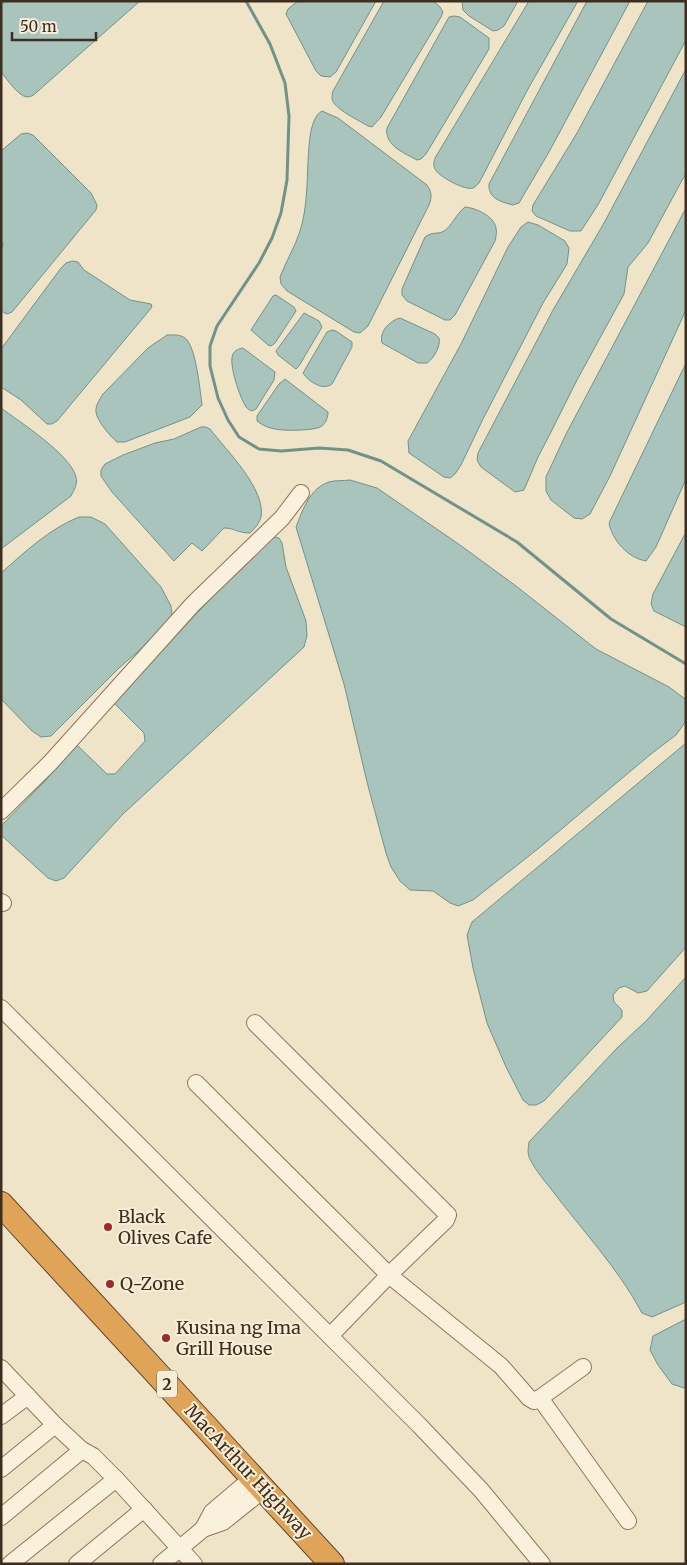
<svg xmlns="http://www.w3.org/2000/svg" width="687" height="1565" font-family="Merriweather,serif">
<rect width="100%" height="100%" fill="#f0e4c8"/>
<g fill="#a9c4bc" stroke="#6f938a">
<path d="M6 1H140L38 91C35 94 32 97 27 97 18 96 7 79 1 72V5Z"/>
<path d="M298 1H376L336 72 330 77 321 76 316 71 286 14 288 9Z"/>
<path d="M384 1H433L440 7 443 12 441 17 381 117 372 127 368 126C360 121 334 109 332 99 332 98 332 92 333 91Z"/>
<path d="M462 1H518L504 26 498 30 493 31 469 16 463 10Z"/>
<path d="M529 1H578L528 89 479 183C478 184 474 188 473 188 465 191 438 176 435 169 433 165 434 162 435 158Z"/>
<path d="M587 1H630L549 152 523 196 519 203 513 205C502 202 488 199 489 184Z"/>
<path d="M648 1H686V40L599 203 581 231H570L536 216 532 211 533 205 577 133Z"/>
<path d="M454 16 460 17 489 38V49L426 154 421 159 417 160C404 153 384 145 387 128L449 17Z"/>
<path d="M686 69V173L648 243 628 267 624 294 577 380 550 434 538 457 524 490 515 492 481 467 477 460 478 453 553 310 604 223Z"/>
<path d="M322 111 338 118 427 185C432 193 432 197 429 205L368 326 360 333 354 332 287 291 281 284 280 277C286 261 295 247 300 231 307 209 307 184 308 162 309 148 309 118 322 111Z"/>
<path d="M27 133 33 135 91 193 97 205 96 210 12 312 7 314 1 311V250L3 245 1 239V151L21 134Z"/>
<path d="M465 207C476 208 494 216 496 228 497 232 496 237 495 241L455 315 450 320H445L407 301 402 295V289L425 237C433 231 437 235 444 231 452 226 456 214 465 207Z"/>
<path d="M686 208V310L610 476 590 514 582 519 574 518 551 500 546 491V477L566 434Z"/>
<path d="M528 222 538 225 565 241 569 248 567 264 543 303 483 419 461 465 455 474 450 478 444 477 409 453 408 441 461 344 508 247 521 227Z"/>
<path d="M72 261 78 262 84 270 130 300 151 304 152 307 57 421 52 424H47L21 400 1 387V349L61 268 66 263Z"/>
<path d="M276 295 294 307 296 311 275 343 271 346 268 345 251 330 273 296Z"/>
<path d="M304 313 319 321 322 327 299 366 296 369 278 355 276 351Z"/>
<path d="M400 318 435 334 439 338C441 346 434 358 427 363H418L382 343C379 332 389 321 400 318Z"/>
<path d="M332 330 336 331 352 342V347L332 384C323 391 309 382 303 373L327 332Z"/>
<path d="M167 335C174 335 181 334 186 339 196 348 200 390 202 405L190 417 125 442H117C110 436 97 421 96 412 95 406 100 399 103 394L148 348Z"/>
<path d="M243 348 275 372 274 380 256 409 252 411C249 410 248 409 246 407 240 398 228 363 233 354 235 350 239 349 243 348Z"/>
<path d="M686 363V479L656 547 646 561C628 558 612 540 609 523Z"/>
<path d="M285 379 328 412C328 417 326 423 322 426 316 431 283 431 275 429 268 428 262 425 257 421V416L279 384Z"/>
<path d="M1 408C20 422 71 455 76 477 78 484 74 490 71 496L1 549Z"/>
<path d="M201 427H206L210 429C226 450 266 489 261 517 259 524 255 528 250 533 238 533 234 528 224 528L202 551 192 543 174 561 112 492 101 476V470L105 464 123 455 155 443 174 439Z"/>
<path d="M350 480 377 488 460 545 516 586 596 649 669 687 685 699 686 702V721L676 735 651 754 539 848 473 900 458 906 450 903 433 891 410 890 400 881 391 867 386 853 367 782 344 684 296 527C303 509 310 488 329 482 335 480 343 481 350 480Z"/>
<path d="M79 517H91L105 524 161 587 171 606 172 615 167 626 119 668 51 736 41 737 32 731 1 699V573C25 552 49 529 79 517Z"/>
<path d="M686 532V627L654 611 651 604 653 594Z"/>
<path d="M274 537 279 538 282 543 286 567 306 621 307 636 304 647 123 814 64 878 56 881 48 878 1 835V826L46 780 73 746H78L107 774H115L145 741 144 733 112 701 133 682 267 538Z"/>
<path d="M686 743V947L647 991 638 993 625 986 619 988 613 995 614 1002 622 1010V1017L544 1101 536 1105H529L523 1100 506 1067 487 1023 473 968 467 935 472 922Z"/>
<path d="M686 977V1302L652 1317 642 1313C618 1268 582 1230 551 1189 544 1180 536 1171 531 1161 527 1155 528 1149 529 1142L617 1048 646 1021Z"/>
<path d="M686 1319V1387L684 1388 672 1384 658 1365 650 1350 653 1336Z"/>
</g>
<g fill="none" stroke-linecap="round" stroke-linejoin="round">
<path stroke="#6f938a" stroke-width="3" d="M246 1 270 44 285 83 289 116 287 180 281 213 272 238 259 263 217 326 210 346V366L218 398 228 420 239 437 259 449 281 451 319 448 348 450 381 461 517 542 611 619 686 664"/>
<g stroke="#8d765c" stroke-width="18">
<g id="minor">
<path d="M1 811 50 763 193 604 282 518 301 493"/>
<path d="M1 902 3 903"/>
<path d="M1 1008 419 1425 481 1490 542 1564"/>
<path d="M255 1023 448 1215 446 1220 389 1275 330 1336"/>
<path d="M196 1083 389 1275 501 1366 529 1398 534 1401 540 1398 583 1367"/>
<path d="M1 1368 55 1425 82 1450 93 1456 116 1479 194 1564"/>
<path d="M540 1398 628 1521"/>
<path d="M1 1416 28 1396"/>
<path d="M1 1469 55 1425"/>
<path d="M1 1517 82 1450"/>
<path d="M203 1529 212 1512 252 1478"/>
<path d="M10 1564 116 1479"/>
<path d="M77 1564 144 1509"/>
<path d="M161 1564 203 1529 223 1522 263 1490"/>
</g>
</g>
<g stroke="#5b4430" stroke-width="26">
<path id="highway" d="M1 1204 332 1564"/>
</g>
<use href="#minor" stroke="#faf1dc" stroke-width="16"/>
<use href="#highway" stroke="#e0a458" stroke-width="24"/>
</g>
<g fill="#9e2a2b" stroke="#f7eed8" stroke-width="2">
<circle cx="108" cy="1227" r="5"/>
<circle cx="110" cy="1284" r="5"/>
<circle cx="166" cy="1338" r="5"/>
</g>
<g text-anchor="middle" stroke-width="4" stroke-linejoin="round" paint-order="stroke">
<rect fill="#f7eed8" stroke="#756857" stroke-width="1" x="157" y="1370.5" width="20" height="27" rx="4"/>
<g font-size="16" font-weight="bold" fill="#3d2e20">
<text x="167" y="1390">2</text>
</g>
<g font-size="18" fill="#3d2e20" stroke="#f7eed8" text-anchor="start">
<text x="118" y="1223">Black<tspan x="118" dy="21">Olives Cafe</tspan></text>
<text x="120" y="1290">Q-Zone</text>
<text x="176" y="1334">Kusina ng Ima<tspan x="176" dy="21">Grill House</tspan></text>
</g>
<g font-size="18" fill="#3d2e20" stroke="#f7eed8">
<text transform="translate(248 1472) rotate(47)" y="6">MacArthur Highway</text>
</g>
</g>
<rect width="687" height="1565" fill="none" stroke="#3d2e20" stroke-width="5"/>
<path d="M12 32v8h84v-8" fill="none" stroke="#3d2e20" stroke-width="2.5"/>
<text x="20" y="32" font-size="15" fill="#3d2e20" stroke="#f7eed8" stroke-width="4" paint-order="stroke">50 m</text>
</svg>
